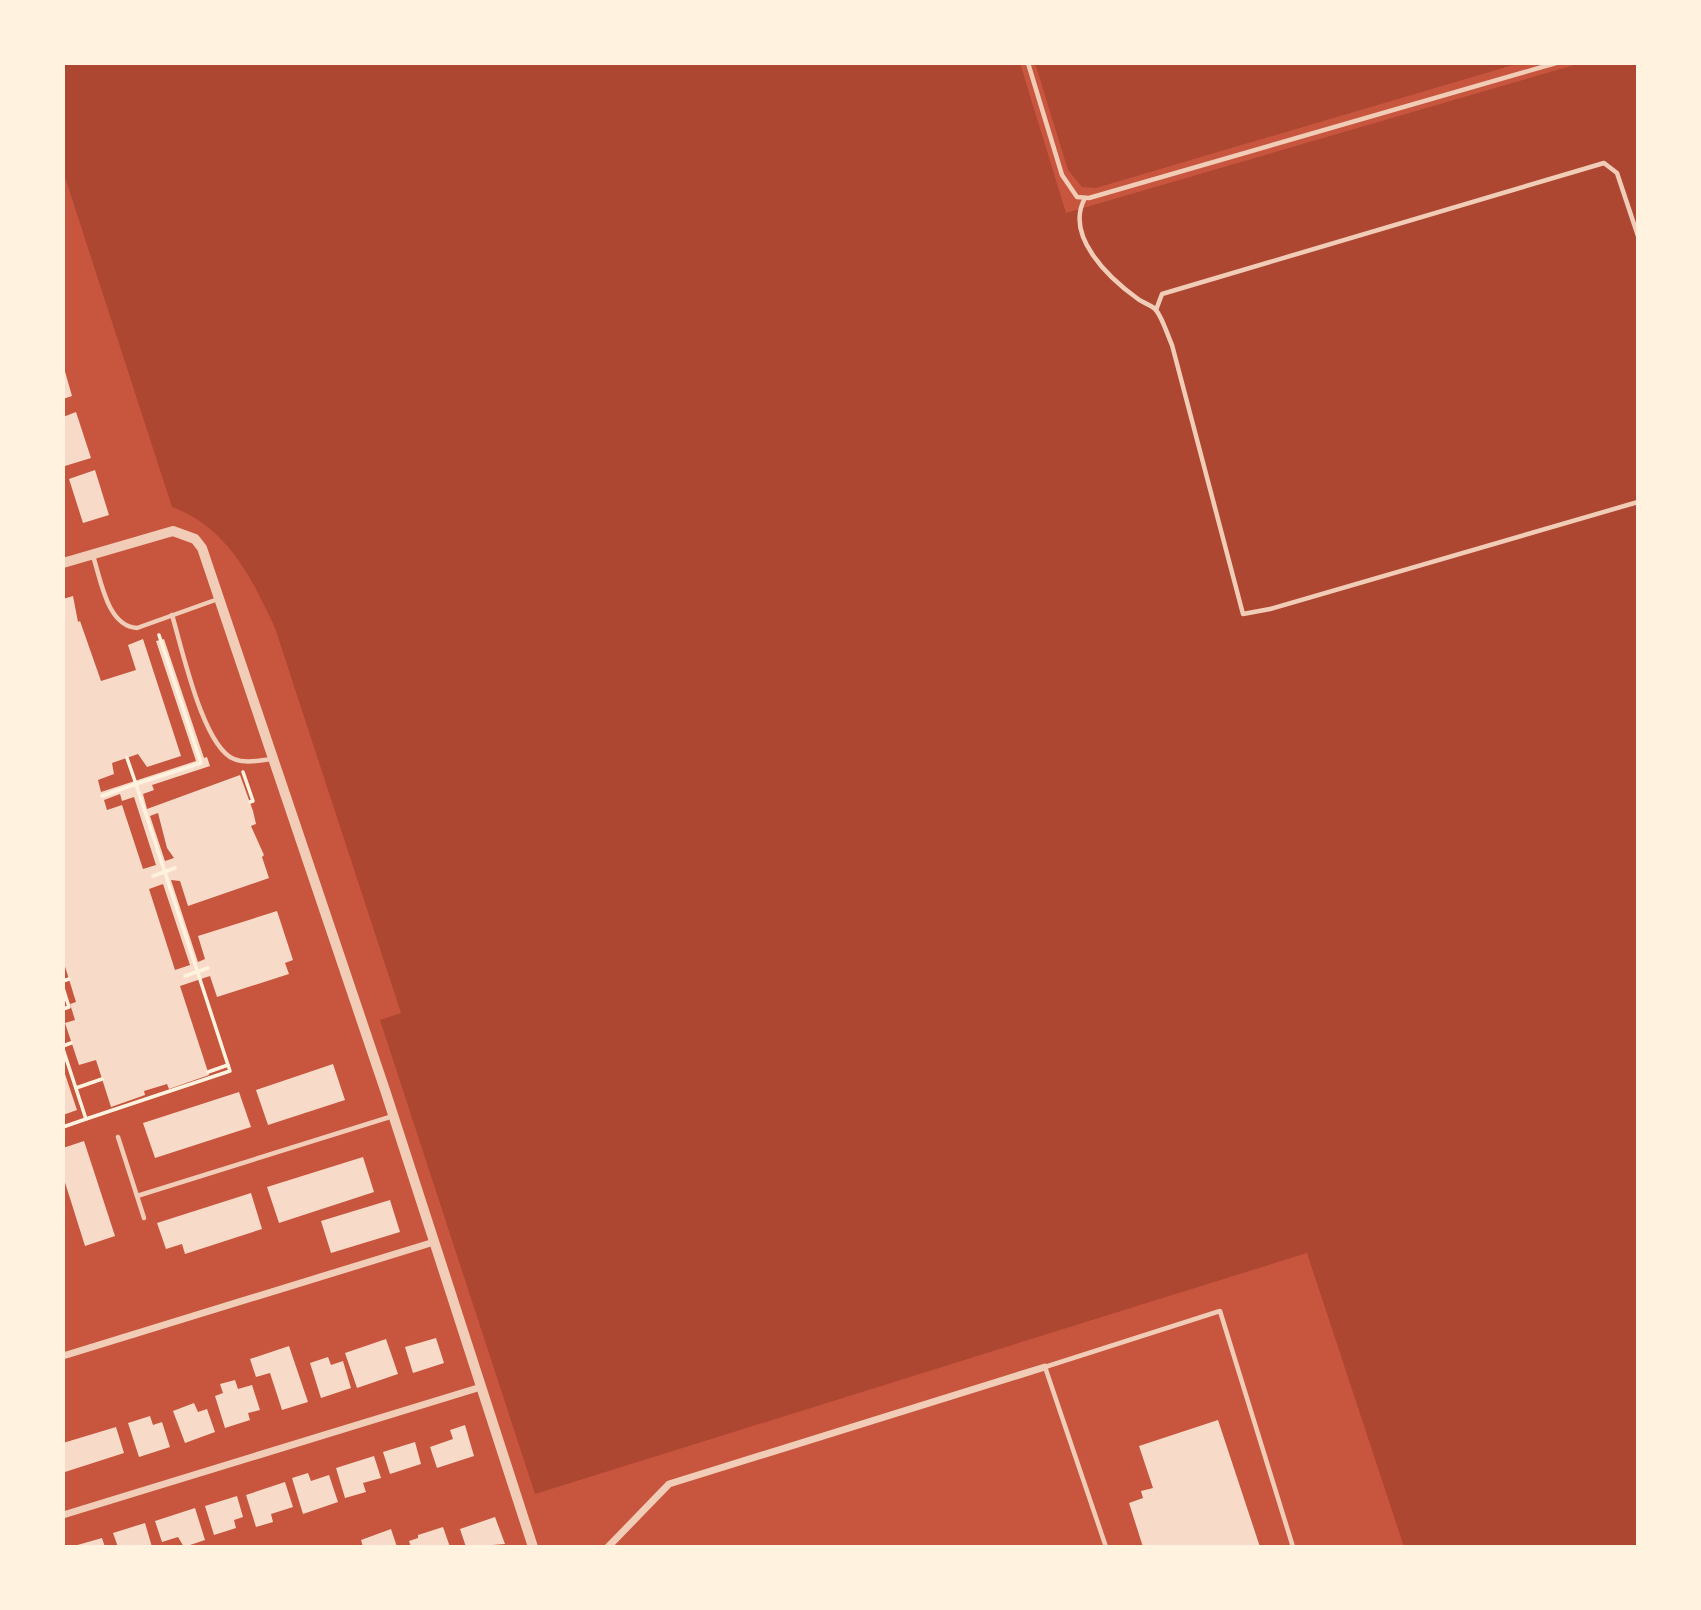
<svg xmlns="http://www.w3.org/2000/svg" width="1701" height="1610" font-family="'Asap Condensed',sans-serif">
<rect width="100%" height="100%" fill="#c8553d"/>
<g fill="#ae4732">
<path d="M63 63H1020L1066 213 1581 63H1638V1547H1404L1307 1253 535 1494 380 1020 401 1013 275 628C252 578 227 527 172 507L63 171Z"/>
<path d="M1035 63H1520L1096 188 1082 187 1068 170Z"/>
</g>
<g fill="#f7dbc8" fill-rule="evenodd">
<path d="M64 368 72 396 63 399V369Z"/>
<path d="M76 412 91 458 65 466 63 417Z"/>
<path d="M95 470 109 515 83 523 69 479Z"/>
<path d="M73 596 78 622 80 621 101 681 136 670 128 645 143 639 181 756 147 767 138 754 112 763 114 774 98 780 101 792 196 761 156 641 164 639 204 758 207 757 210 766 152 785 154 790 143 794 147 809 240 775 253 811 256 824 251 826 264 855 262 857 269 878 188 906 180 881 171 880 198 962 205 959 198 936 277 911 293 960 285 963 289 974 217 997 210 976 180 986 209 1075 169 1089 167 1084 144 1091 145 1095 111 1107 96 1060 79 1065 65 1023 75 1020 70 1004 76 1002 63 960V599ZM120 794 122 801 134 797 156 865 143 869 122 805 107 810 104 800ZM158 813 167 848 174 858 165 861 150 816ZM163 884 190 965 175 970 149 889Z"/>
<path d="M333 1064 345 1100 268 1125 256 1090Z"/>
<path d="M63 1068 77 1110 63 1115Z"/>
<path d="M239 1092 251 1127 155 1158 143 1123Z"/>
<path d="M84 1141 115 1236 85 1246 63 1176V1148Z"/>
<path d="M363 1157 374 1192 279 1223 267 1187Z"/>
<path d="M251 1193 262 1229 185 1254 182 1244 166 1249 157 1223Z"/>
<path d="M390 1200 400 1232 331 1253 321 1221Z"/>
<path d="M436 1338 444 1363 413 1373 405 1347Z"/>
<path d="M386 1339 398 1374 357 1388 345 1353Z"/>
<path d="M289 1346 308 1402 282 1410 270 1373 256 1377 250 1359Z"/>
<path d="M328 1357 331 1365 343 1361 351 1388 321 1398 310 1363Z"/>
<path d="M235 1380 238 1389 252 1385 260 1410 248 1413 250 1420 225 1428 215 1396 223 1393 220 1384Z"/>
<path d="M194 1403 198 1412 207 1409 215 1432 185 1443 173 1411Z"/>
<path d="M150 1416 153 1425 162 1422 170 1447 139 1457 128 1423Z"/>
<path d="M1218 1420 1260 1547H1143L1129 1503 1143 1498 1141 1491 1153 1488 1139 1446Z"/>
<path d="M465 1425 474 1456 437 1468 430 1447 453 1439 450 1430Z"/>
<path d="M116 1427 124 1453 65 1472 63 1443Z"/>
<path d="M415 1442 421 1464 390 1474 383 1452Z"/>
<path d="M374 1456 381 1478 363 1483 366 1492 345 1498 336 1468Z"/>
<path d="M308 1473 311 1481 329 1475 338 1502 303 1514 292 1478Z"/>
<path d="M285 1482 293 1507 271 1514 273 1522 256 1527 246 1495Z"/>
<path d="M237 1496 243 1517 234 1520 236 1528 214 1535 205 1506Z"/>
<path d="M195 1508 205 1540 184 1547 178 1537 162 1542 155 1521Z"/>
<path d="M495 1517 505 1544 466 1547 460 1529Z"/>
<path d="M145 1523 152 1547H118L113 1533Z"/>
<path d="M443 1527 450 1547H411L409 1541 418 1538V1535Z"/>
<path d="M391 1529 397 1547H363L361 1540Z"/>
<path d="M102 1538 105 1547H75L74 1546Z"/>
</g>
<g fill="none" stroke-linecap="round" stroke-linejoin="round">
<g stroke="#fff3e0" stroke-width="3.5">
<path d="M159 635 201 763 136 784 228 1065"/>
<path d="M243 772 253 801 250 802"/>
<path d="M102 796 136 784 127 758"/>
<path d="M153 876 175 868"/>
<path d="M185 976 208 968"/>
<path d="M63 981 69 979"/>
<path d="M63 988 69 1007 63 1009"/>
<path d="M63 1046 71 1043"/>
<path d="M63 1049 86 1119 63 1127"/>
<path d="M76 1088 102 1079"/>
<path d="M86 1119 230 1071 228 1065 208 1072"/>
</g>
<g stroke="#f1ccb7" stroke-width="4.5">
<path d="M1028 63 1062 175 1077 197 1089 198 1556 63"/>
<path d="M1085 198C1064 236 1109 278 1138 299 1143 303 1152 305 1156 310 1163 319 1167 334 1172 345L1243 614 1270 609 1638 502"/>
<path d="M1156 310 1162 294 1604 163 1617 173 1638 236"/>
<path d="M93 556C101 580 107 626 137 628L218 599"/>
<path d="M172 615C182 648 203 747 234 759 246 764 261 760 273 759"/>
<path d="M118 1137 137 1196 393 1116"/>
<path d="M137 1196 144 1218"/>
<path d="M1106 1547 1045 1367 1220 1311 1293 1547"/>
</g>
<g stroke="#f1ccb7" stroke-width="7">
<path d="M63 1356 434 1242"/>
<path d="M63 1515 481 1387"/>
<path d="M608 1547 669 1484 1045 1367"/>
</g>
<path stroke="#f1ccb7" stroke-width="10" d="M63 563 173 531 195 539 202 548 386 1093 533 1547"/>
</g>
<rect width="1701" height="1610" fill="none" stroke="#fff3e0" stroke-width="130"/>
</svg>
